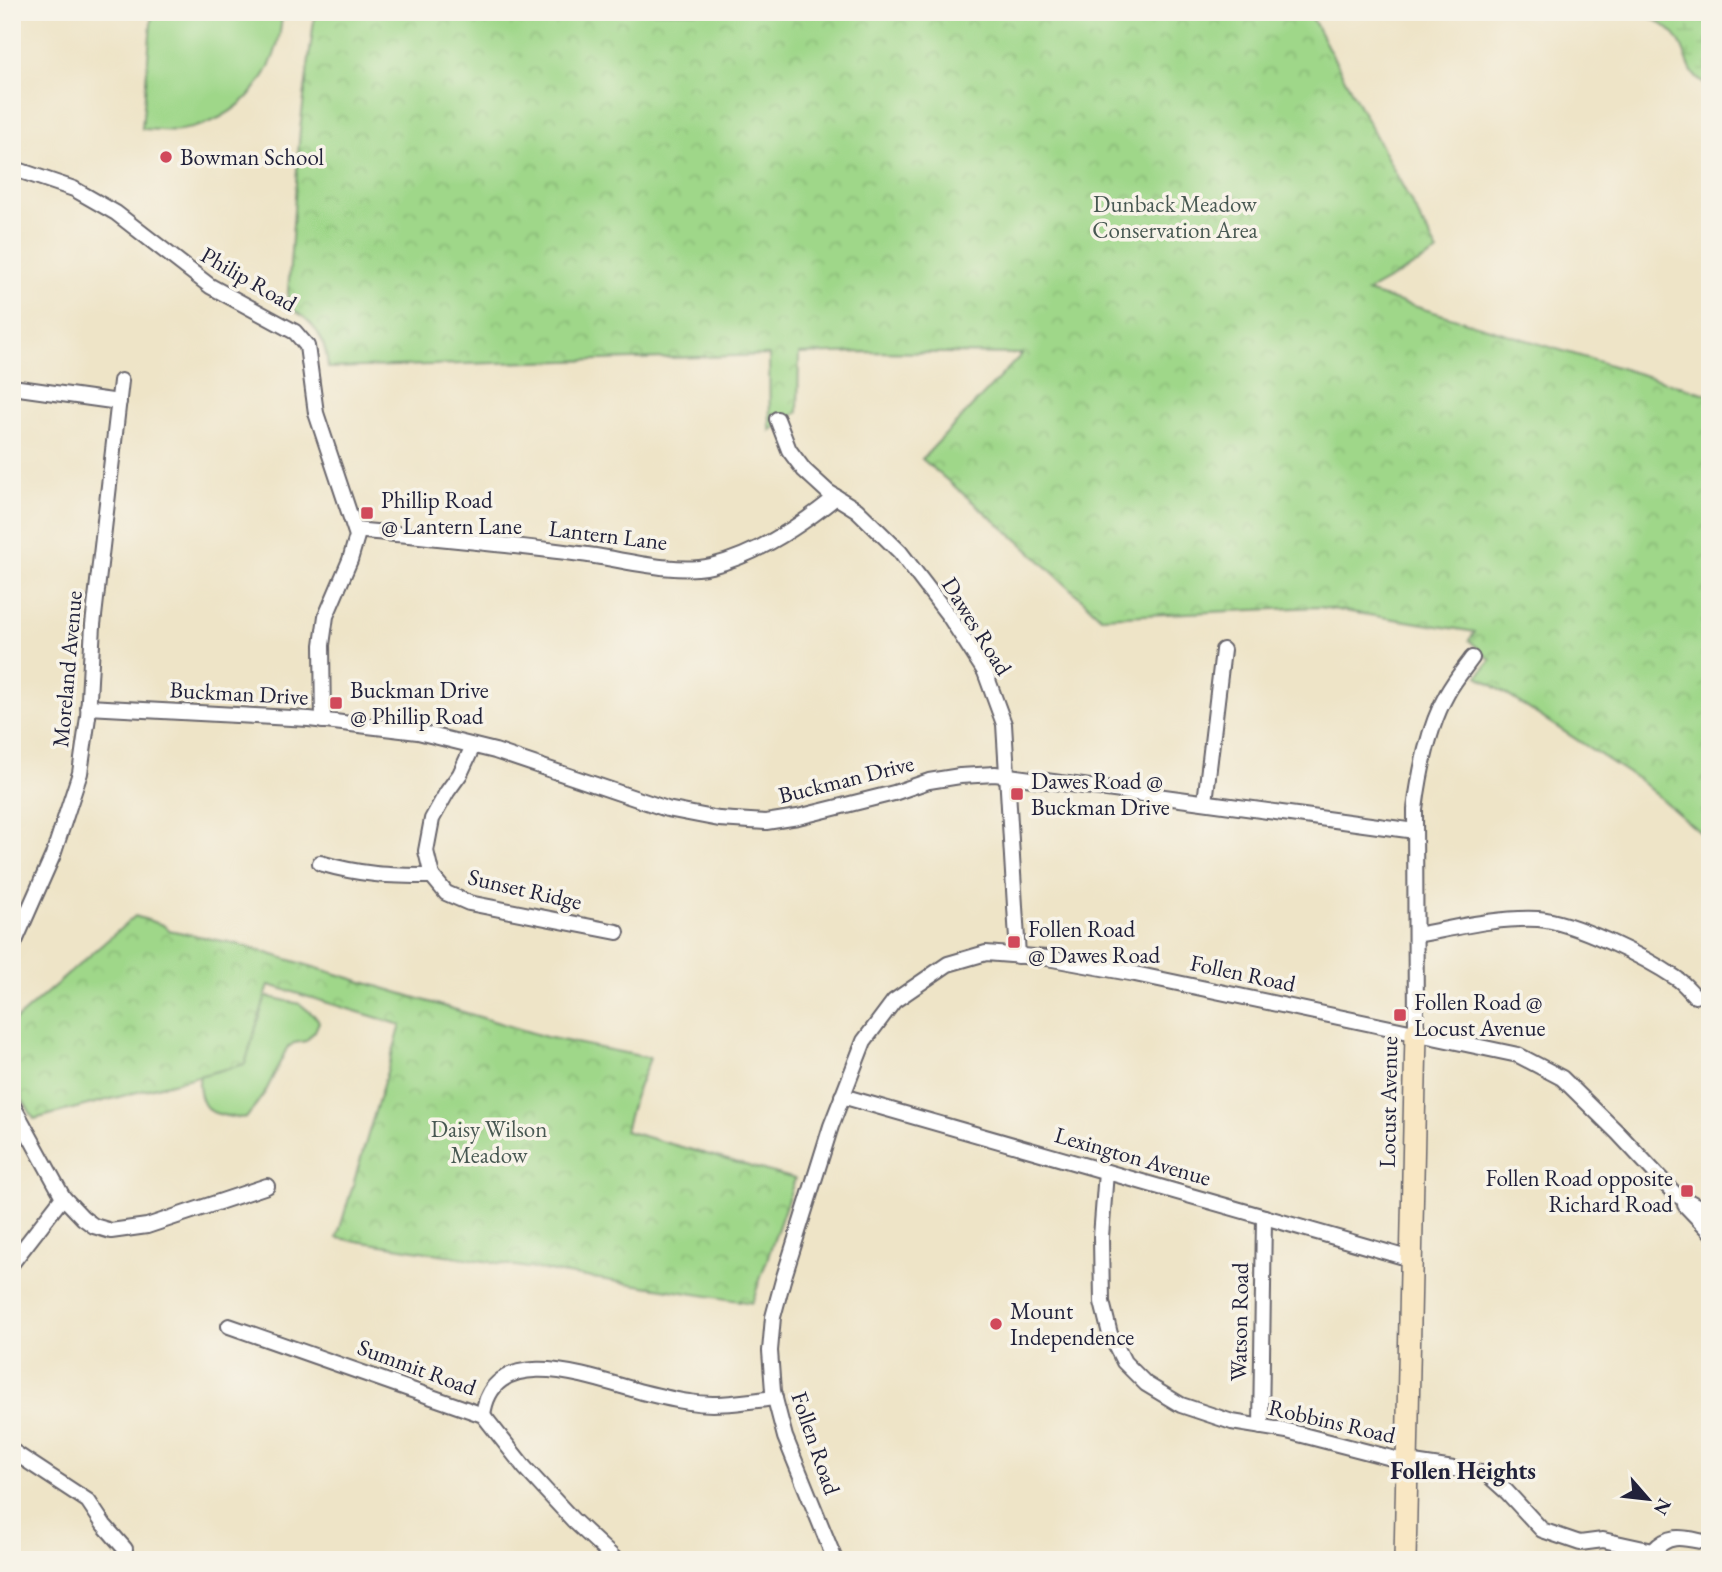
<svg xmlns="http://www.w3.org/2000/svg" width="1722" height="1572" font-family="'EB Garamond',serif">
<defs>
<pattern id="wetland-marsh" width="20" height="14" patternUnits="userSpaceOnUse" patternTransform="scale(1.75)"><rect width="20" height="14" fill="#9fd789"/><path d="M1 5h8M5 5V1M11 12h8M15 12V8" fill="none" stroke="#89b877"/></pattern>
<pattern id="park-crowns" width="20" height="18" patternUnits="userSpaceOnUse" patternTransform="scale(1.75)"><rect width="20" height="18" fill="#9fd789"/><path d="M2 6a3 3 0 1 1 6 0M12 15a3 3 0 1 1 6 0" fill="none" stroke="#89b877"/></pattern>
</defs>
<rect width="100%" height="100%" fill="#f7f3e8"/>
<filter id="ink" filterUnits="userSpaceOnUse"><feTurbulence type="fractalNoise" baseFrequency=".0143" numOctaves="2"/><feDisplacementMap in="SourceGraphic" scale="14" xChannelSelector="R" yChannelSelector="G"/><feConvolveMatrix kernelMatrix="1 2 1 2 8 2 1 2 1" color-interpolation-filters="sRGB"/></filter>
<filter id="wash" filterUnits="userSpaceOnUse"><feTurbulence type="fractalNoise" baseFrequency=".00686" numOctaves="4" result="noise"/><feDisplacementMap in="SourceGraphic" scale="28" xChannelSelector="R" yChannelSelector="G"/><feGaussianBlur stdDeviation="1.57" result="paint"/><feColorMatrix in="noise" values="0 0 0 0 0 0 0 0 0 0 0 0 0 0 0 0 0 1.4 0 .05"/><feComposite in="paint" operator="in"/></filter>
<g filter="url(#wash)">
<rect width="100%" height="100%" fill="#eee4c7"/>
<g fill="#9fd789" stroke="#607c62" stroke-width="2">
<path d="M152 12H282C280 73 242 121 180 130 168 132 154 129 142 129Z"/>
<path d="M269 997 300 1004 317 1018 319 1022 315 1031 306 1041 294 1043 287 1048 266 1091 247 1117C235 1119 226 1116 215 1113 197 1107 196 1076 204 1061 214 1039 233 1018 246 998Z"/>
</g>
<path fill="url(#wetland-marsh)" stroke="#607c62" stroke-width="2" d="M1640 12H1710V87C1684 75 1691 58 1677 38 1668 26 1652 18 1640 12Z"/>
<g fill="url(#park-crowns)" stroke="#607c62" stroke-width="2">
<path d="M315 12H1309L1438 252 1367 292 1710 395V841L1639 780 1478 676 1491 660 1469 640 1475 632 1319 607 1101 617 1020 542 922 459 1022 354 866 352 799 354 798 412 770 431 769 355 328 368C326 338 314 321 287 306L300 129Z"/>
<path d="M135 916 163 925 169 930 237 944 546 1037 650 1058 634 1098 625 1131 795 1179 752 1303 337 1238 401 1025 269 985 245 1064 34 1119 12 1082V1023Z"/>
</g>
</g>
<g filter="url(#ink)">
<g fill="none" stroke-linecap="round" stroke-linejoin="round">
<g stroke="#69666c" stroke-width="18">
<g id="street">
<path d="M12 168 74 189 116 213 210 286 295 332 307 346 316 413 357 536 350 560 326 616 322 645 323 721"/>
<path d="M12 387 119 402"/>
<path d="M777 419 789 450 804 470 828 492 857 510 900 552 949 616 985 672 1004 724 1018 956"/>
<path d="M356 530C436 538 516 545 595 556 629 561 678 574 711 566 757 555 800 526 836 497"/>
<path d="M88 707 309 719 418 732 495 751 667 809 719 819 766 822 798 817 894 793 929 781 960 776 995 774 1415 831"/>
<path d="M1205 802 1223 650"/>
<path d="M320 863C361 875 389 876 432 876L426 851 432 819 447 792 460 774 473 746"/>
<path d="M432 876 446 893 469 903 617 932"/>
<path d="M1416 935C1455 928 1498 917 1538 919 1575 922 1645 957 1676 978 1683 982 1689 990 1695 996"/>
<path d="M12 948 53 855 80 773 88 717 93 625 121 381"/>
<path d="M1416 1032 1415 809C1420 771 1428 728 1447 694 1454 681 1464 669 1472 658"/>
<path d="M842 1096 1411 1259"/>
<path d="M12 1104 63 1197 83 1218 94 1226 111 1231 147 1226 267 1186"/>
<path d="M1106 1172 1101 1237 1102 1302 1110 1334 1124 1362 1146 1384 1181 1405 1232 1422 1287 1431 1407 1462 1487 1474 1507 1492 1542 1530 1580 1543 1603 1540 1653 1551C1671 1531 1686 1539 1710 1543"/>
<path d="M1685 1205 1710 1231"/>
<path d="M12 1263 63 1197"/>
<path d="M229 1326 483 1415 525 1468 573 1520 616 1560"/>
<path d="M483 1415C493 1338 597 1380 642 1392 658 1396 674 1400 689 1402 717 1407 747 1401 775 1398"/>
<path d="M1261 1427 1264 1217"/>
<path d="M12 1451 88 1501 104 1525 125 1549"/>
<path d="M835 1560 785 1437 773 1391 770 1351 773 1317 783 1280 831 1126 864 1041 894 1001 948 964 986 953 1047 958 1135 974 1518 1055 1562 1078 1618 1133 1675 1194 1710 1213"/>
</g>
</g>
<g stroke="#69666c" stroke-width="24">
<path id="secondary" d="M1405 1560 1416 1032"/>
</g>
<use href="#street" stroke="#fff" stroke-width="14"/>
<use href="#secondary" stroke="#f9e7c3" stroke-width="21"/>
</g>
</g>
<g fill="#d1495b" stroke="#f7f3e8" stroke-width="2.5">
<circle cx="166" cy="157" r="7"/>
<rect x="360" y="506" width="14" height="14" rx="3.5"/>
<rect x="329" y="696" width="14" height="14" rx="3.5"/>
<rect x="1010" y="787" width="14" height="14" rx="3.5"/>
<rect x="1007" y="935" width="14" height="14" rx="3.5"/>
<rect x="1393" y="1008" width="14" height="14" rx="3.5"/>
<rect x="1680" y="1184" width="14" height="14" rx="3.5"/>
<circle cx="996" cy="1324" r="7"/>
</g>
<g text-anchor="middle" stroke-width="7" stroke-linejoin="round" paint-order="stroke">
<g font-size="23" fill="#22223b" stroke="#f7f3e8" text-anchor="start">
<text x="180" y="165">Bowman School</text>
<text x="381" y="508">Phillip Road<tspan x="381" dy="26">@ Lantern Lane</tspan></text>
<text x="350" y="698">Buckman Drive<tspan x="350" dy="26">@ Phillip Road</tspan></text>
<text x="1031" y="789">Dawes Road @<tspan x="1031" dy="26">Buckman Drive</tspan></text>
<text x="1028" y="937">Follen Road<tspan x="1028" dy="26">@ Dawes Road</tspan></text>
<text x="1414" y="1010">Follen Road @<tspan x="1414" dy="26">Locust Avenue</tspan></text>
<text x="1673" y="1186" text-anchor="end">Follen Road opposite<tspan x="1673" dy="26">Richard Road</tspan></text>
<text x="1010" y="1319">Mount<tspan x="1010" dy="26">Independence</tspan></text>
</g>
<g font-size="23" fill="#485852" stroke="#f7f3e8">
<text x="1175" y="212">Dunback Meadow<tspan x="1175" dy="26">Conservation Area</tspan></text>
<text x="489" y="1137">Daisy Wilson<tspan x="489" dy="26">Meadow</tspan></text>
</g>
<g font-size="23" fill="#22223b" stroke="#f7f3e8">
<text transform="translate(249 279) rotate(30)" y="8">Philip Road</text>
<text transform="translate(608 535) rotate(7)" y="8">Lantern Lane</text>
<text transform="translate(977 626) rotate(58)" y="8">Dawes Road</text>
<text transform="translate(67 669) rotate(-85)" y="8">Moreland Avenue</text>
<text transform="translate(239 693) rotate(3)" y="8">Buckman Drive</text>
<text transform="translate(846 779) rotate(-14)" y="8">Buckman Drive</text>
<text transform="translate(525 889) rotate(13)" y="8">Sunset Ridge</text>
<text transform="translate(1243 973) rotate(12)" y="8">Follen Road</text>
<text transform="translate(1388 1102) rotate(-89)" y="8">Locust Avenue</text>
<text transform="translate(1133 1156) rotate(16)" y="8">Lexington Avenue</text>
<text transform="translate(1239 1322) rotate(-89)" y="8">Watson Road</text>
<text transform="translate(417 1367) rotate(20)" y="8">Summit Road</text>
<text transform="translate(1332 1421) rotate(13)" y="8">Robbins Road</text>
<text transform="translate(816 1443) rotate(71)" y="8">Follen Road</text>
</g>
<g font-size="24" font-weight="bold" fill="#22223b" stroke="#f7f3e8">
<text x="1463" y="1479">Follen Heights</text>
</g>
</g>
<rect width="1722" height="1572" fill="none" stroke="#f7f3e8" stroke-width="42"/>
<g transform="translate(1648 1499) rotate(118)" stroke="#f7f3e8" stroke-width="5" paint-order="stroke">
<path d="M0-5L12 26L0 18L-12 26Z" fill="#22223b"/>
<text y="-10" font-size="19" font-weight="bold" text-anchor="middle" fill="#22223b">N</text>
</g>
</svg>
